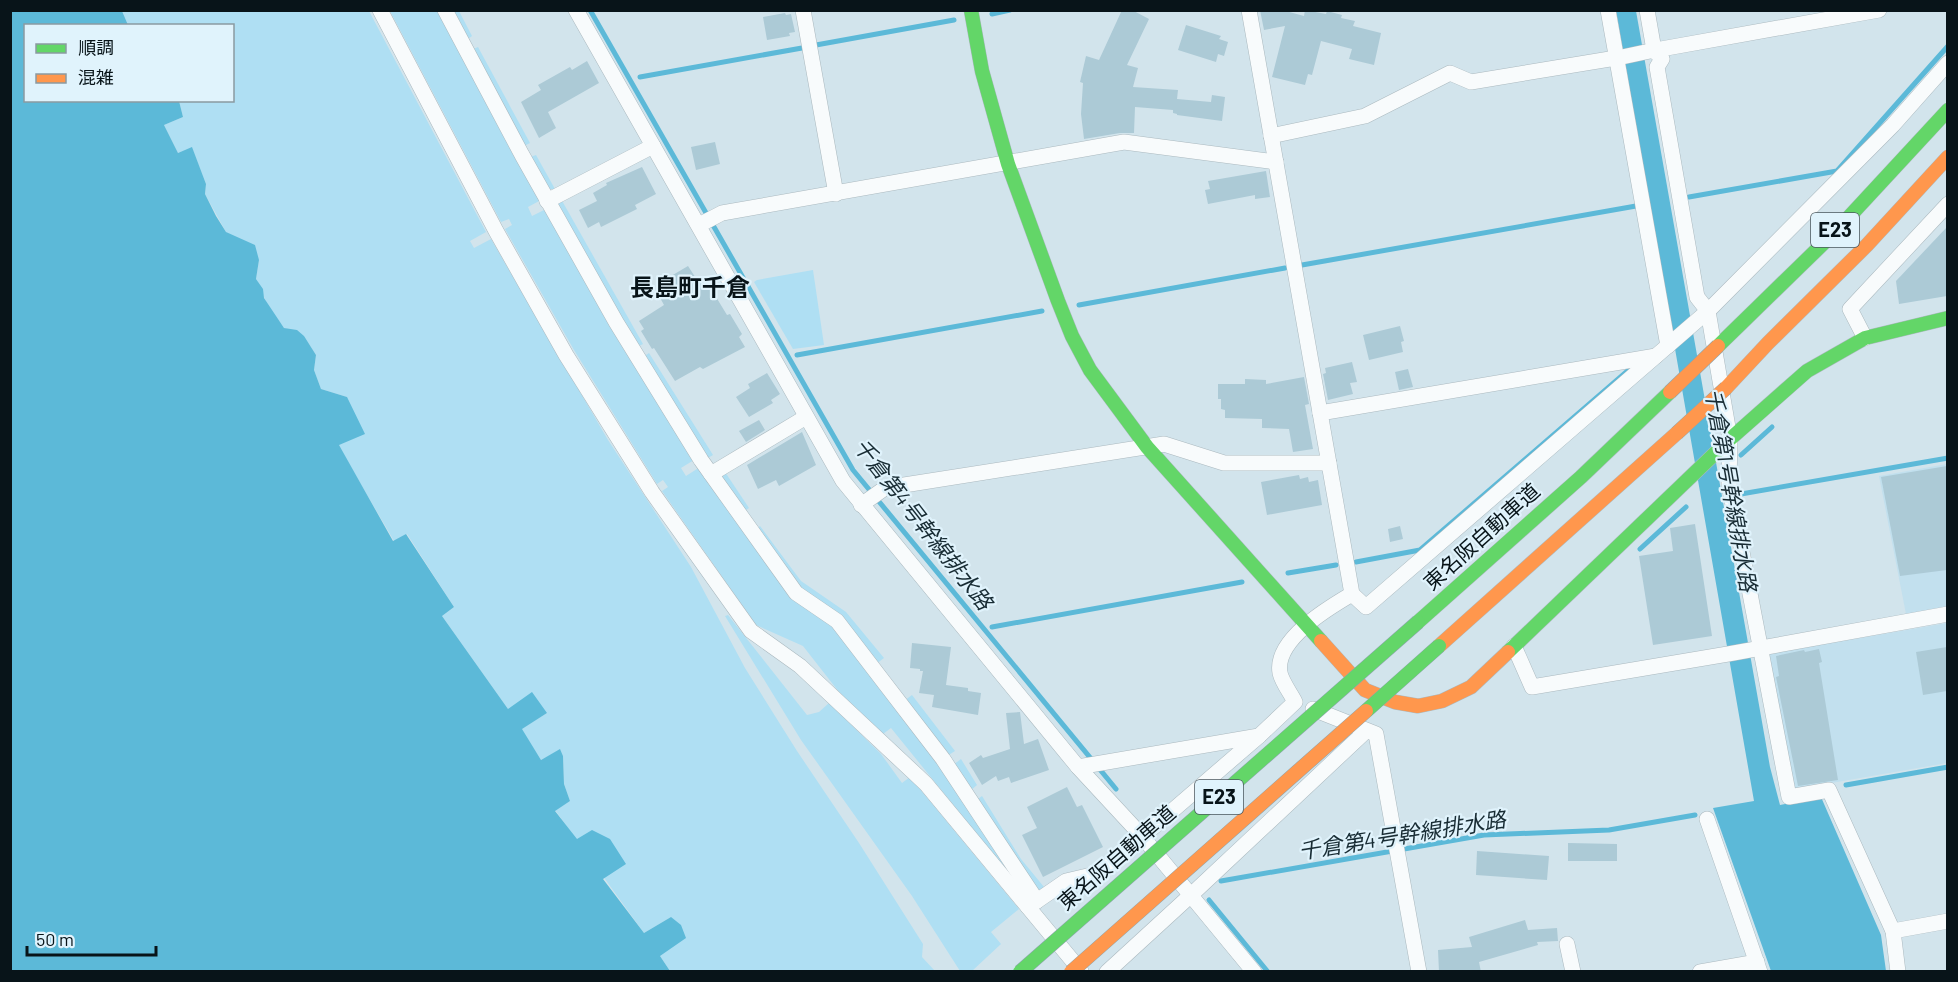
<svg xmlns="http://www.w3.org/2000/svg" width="1958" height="982" font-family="Barlow,'Noto Sans JP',sans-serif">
<rect width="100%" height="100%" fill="#d2e4ec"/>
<g fill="#c2e0ee">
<path d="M1947 464V606L1906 614 1879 476Z"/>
<path d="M1947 623V763L1791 790 1768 654Z"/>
</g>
<g fill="#afdff3">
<path d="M122 11H369L486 232 470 241 474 248 491 239 608 440 691 567 745 668 797 751 859 843 923 944 922 957 935 971H670L660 956 671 917 644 933 555 810 570 801 564 784 563 756 560 750 541 760 521 729 547 713 508 709 442 616 454 607 407 534 394 541 338 445 347 397 321 389 314 370 316 355C304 336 305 335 284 328 277 318 268 308 264 297 261 290 260 285 256 279L259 260 226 232 205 194 206 184 192 148 178 153 164 125 183 117 179 101 232 100V26L128 25Z"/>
<path d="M390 11H439L541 200 528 207 532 216 546 209 694 460 681 468 686 476 700 467 791 596 835 625 937 759 1019 886 891 728 883 734 839 692 803 646 756 625 662 491 668 487 663 480 657 484 574 350 505 229 512 225 509 219 501 222Z"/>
<path d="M450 11H459L472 36 468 39Z"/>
<path d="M478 47 530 143 522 147 471 50Z"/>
<path d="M536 155 555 189H545L530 157Z"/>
<path d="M561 199 643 344 637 347 556 207 558 201Z"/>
<path d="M813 270 824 345 793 349 754 282 757 280Z"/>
<path d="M649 353 713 455 706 459 642 358Z"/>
<path d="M725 472 749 508 743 512 721 480Z"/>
<path d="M760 526 801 581 846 612 884 658 876 664 799 590 757 529Z"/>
<path d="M728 615 807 715 819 712 829 703 881 754 902 783 910 777 1019 909 991 932 1001 944 972 971H960L912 896 801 740 725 616Z"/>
<path d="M912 695 955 751 947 756 904 701Z"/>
<path d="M961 759 977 785 970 791 953 765Z"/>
<path d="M982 796 1021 859 1044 887 1039 894 978 799Z"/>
</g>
<g fill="#5cb9d8">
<path d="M10 11H122L128 25 26 26V100L179 101 183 117 164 125 178 153 192 147 206 184 205 194 216 216 226 232 255 245 259 260 256 279 263 289 264 298 284 328 297 330 304 336 316 355 314 370 321 389 347 397 365 434 339 445 393 541 406 534 454 607 442 616 508 709 532 692 547 713 522 729 541 760 560 749 563 756 564 784 570 801 555 811 577 839 592 830 610 839 626 864 603 879 644 933 671 917 681 925 686 938 660 956 670 971H11Z"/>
<path d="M1616 11H1636L1770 767 1780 805 1821 797 1881 935 1886 971H1771L1713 808 1754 801Z"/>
</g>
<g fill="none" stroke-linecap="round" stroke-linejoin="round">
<g stroke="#5cb9d8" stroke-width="5">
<path d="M590 10 853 470 1116 789"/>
<path d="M992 14 1010 10"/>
<path d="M816 45 954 20"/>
<path d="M640 77 802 48"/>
<path d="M1689 197 1837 171 1948 46"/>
<path d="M1302 265 1636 206"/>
<path d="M1079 305 1285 268"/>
<path d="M797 355 1042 311"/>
<path d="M1741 455 1772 427"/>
<path d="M1741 494 1948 458"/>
<path d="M1640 549 1686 507"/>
<path d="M1356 562 1420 550 1631 368"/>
<path d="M1288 573 1336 565"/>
<path d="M992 627 1242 582"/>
<path d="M1846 785 1948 767"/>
<path d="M1221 881 1484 835 1609 830 1695 815"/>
<path d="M1209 900 1268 972"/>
</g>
</g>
<g fill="#accad6">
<path d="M1122 10H1132L1149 19 1127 65 1138 68 1133 87 1178 90 1177 99 1211 102 1212 95 1225 97 1222 121 1177 115V114L1173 113V110L1135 107 1134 133H1120L1084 139 1081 114 1083 83 1080 82 1086 56 1099 60Z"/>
<path d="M1260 10H1282L1304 16 1305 10 1326 14 1327 11 1342 15 1341 18 1355 21 1353 26 1381 33 1374 65 1349 59 1352 49 1321 41 1312 75 1308 74 1305 85 1272 77 1285 26 1264 30Z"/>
<path d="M785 13 786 15 791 14 795 32 789 33 790 36 767 40 763 17Z"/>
<path d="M1186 25 1221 36 1219 39 1228 42 1224 56 1218 54 1216 62 1178 50Z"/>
<path d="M587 61 599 83 548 112 556 128 539 138 521 102 541 90 538 85 570 67 572 70Z"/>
<path d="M715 142 720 164 696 170 691 147Z"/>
<path d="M642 167 656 194 635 205 637 209 601 227 599 222 588 228 579 210 597 201 593 193 607 185 606 183Z"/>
<path d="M1266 171 1270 197 1255 199V195L1208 204 1205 190 1210 189 1208 181Z"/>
<path d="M1947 227V296L1899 304 1896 281Z"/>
<path d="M688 266 699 283 705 279 727 315 730 314 742 334 739 337 745 347 703 369 700 367 675 381 654 348 652 349 641 331 644 329 639 321 664 305 658 294 671 286 666 279Z"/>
<path d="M1400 326 1404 341 1401 342 1403 352 1369 360 1363 335Z"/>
<path d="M1352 362 1357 382 1350 383 1353 394 1328 400 1323 374 1326 373 1325 368Z"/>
<path d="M1408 369 1413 387 1399 390 1395 372Z"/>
<path d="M767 373 780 394 771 400 773 403 749 417 736 397 750 388 748 384Z"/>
<path d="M1304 377 1309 404 1305 405 1313 449 1293 452 1289 429 1262 428V419L1225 418V410L1221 409V399H1218V384H1245V379L1266 380V384Z"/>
<path d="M759 420 765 430 746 442 739 431Z"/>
<path d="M802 432 816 465 779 486 776 480 758 489 747 465Z"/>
<path d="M1947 466V570L1900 576 1881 477Z"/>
<path d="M1299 475 1300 479 1308 477 1309 482 1318 480 1322 505 1267 515 1261 482Z"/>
<path d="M1695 524 1712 636 1653 645 1639 556 1673 551 1670 528Z"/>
<path d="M1400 526 1403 539 1390 542 1388 529Z"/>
<path d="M912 643 951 647 946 685 968 688V691L981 693 978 715 932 707 934 695 919 693 923 671H920V669L910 668Z"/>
<path d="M1947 647V691L1923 695 1916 652Z"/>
<path d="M1819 649 1822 662 1819 663 1838 780 1798 786 1776 677 1779 676 1776 656 1804 650 1805 652Z"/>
<path d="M1020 712 1024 744 1038 739 1049 770 1011 783 1009 777 998 781 996 776 982 785 969 763 981 755 983 758 1010 749 1006 713Z"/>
<path d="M1067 787 1077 807 1082 805 1103 847 1043 877 1022 835 1037 828 1027 807Z"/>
<path d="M1568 843 1617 844V861H1568Z"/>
<path d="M1477 851 1549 856 1547 880 1476 875Z"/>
<path d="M1525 920 1528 930 1557 928 1558 941 1537 942 1538 945 1479 962 1481 972H1439L1438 950 1472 947 1469 937Z"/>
</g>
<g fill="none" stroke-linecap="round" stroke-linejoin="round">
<g stroke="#abb9bf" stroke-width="16">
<g id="street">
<path d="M380 10 496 231 566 355 652 492 751 631 800 666 926 784 1081 971"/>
<path d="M445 10 522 155 616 322 701 460 796 593 837 621 883 681 943 759 1037 901 1028 907"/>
<path d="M576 10 843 481 1078 767 1141 835 1254 972"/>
<path d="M803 10 836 194"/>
<path d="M1249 10 1352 594 1366 607 1708 311 1893 125 1948 63"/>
<path d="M1608 10 1668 346"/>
<path d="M1647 10 1654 50 1662 59 1657 67 1697 297 1708 311 1730 439 1729 484 1789 797 1829 790 1893 931 1898 972"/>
<path d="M1271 136 1365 116 1450 73 1471 82 1622 57 1650 51 1879 10"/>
<path d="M547 201 653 146"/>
<path d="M699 225 722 213 1124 142 1276 162"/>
<path d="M1865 338 1850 309 1948 204"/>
<path d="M1320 413 1656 356"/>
<path d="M711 474 806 417"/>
<path d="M861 505 885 488 1164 444 1224 463H1329"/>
<path d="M1514 646 1532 687 1728 654 1948 614"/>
<path d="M1313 709 1376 734 1419 972"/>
<path d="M1078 767 1259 736 1295 702C1291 694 1282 682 1280 673 1274 640 1328 608 1352 594"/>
<path d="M1707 819 1760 972"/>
<path d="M1037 901 1066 881 1100 873 1259 736"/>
<path d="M1893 931 1948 921"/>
<path d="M1567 944 1573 972"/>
<path d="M1107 972 1191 895 1366 731"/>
<path d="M1700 972 1757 962"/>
</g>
</g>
<g stroke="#abb9bf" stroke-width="15">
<g id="fast">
<path d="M971 10 982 71 1008 164 1058 301 1072 336 1090 370 1147 447 1321 641"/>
<path d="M1718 346 1836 231 1948 110"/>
<path d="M1418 622 1581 477 1670 392"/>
<path d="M1508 652 1730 439 1807 371 1865 338 1948 318"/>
</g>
</g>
<g stroke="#abb9bf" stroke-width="15">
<g id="slow">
<path d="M1726 388 1768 343 1867 245 1948 157"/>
<path d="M1321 641 1365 690 1395 702 1418 706 1442 701 1471 687 1508 652"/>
<path d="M1439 646 1677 433"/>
</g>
</g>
<use href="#street" stroke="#f8fbfc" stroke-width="15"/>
<use href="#fast" stroke="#63d668" stroke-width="14"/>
<use href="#slow" stroke="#ff974d" stroke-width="14"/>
<g stroke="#8da5ae" stroke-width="15" stroke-linecap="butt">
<g id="fast-bridge">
<path d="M1366 711 1439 646"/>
<path d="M1020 972 1418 622"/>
</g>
</g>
<g stroke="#8da5ae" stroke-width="15" stroke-linecap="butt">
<g id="slow-bridge">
<path d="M1670 392 1718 346"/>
<path d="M1677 433 1726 388"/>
<path d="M1071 972 1366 711"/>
</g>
</g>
<use href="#fast-bridge" stroke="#63d668" stroke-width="14"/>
<use href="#slow-bridge" stroke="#ff974d" stroke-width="14"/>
</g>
<g text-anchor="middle" stroke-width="4.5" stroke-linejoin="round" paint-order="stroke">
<g fill="#e0f3fc" stroke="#49575d" stroke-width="1.5">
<rect x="1811" y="213" width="48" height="34" rx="4.5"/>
<rect x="1195" y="780" width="48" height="34" rx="4.5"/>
</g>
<g font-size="20" font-weight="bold" fill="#081419">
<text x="1835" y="237">E23</text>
<text x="1219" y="804">E23</text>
</g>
<g font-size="21" fill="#081419" stroke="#e0f3fc">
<text transform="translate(1482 537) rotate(-42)" y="7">東名阪自動車道</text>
<text transform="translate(1117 858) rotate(-41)" y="7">東名阪自動車道</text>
</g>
<g font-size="22" font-style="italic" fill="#182c34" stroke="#e0f3fc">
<text transform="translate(1731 490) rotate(80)" y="8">千倉第1号幹線排水路</text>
<text transform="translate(923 524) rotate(52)" y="8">千倉第4号幹線排水路</text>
<text transform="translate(1402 835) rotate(-9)" y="8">千倉第4号幹線排水路</text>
</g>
<g font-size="24" font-weight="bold" fill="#081419" stroke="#e0f3fc">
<text x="690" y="296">長島町千倉</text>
</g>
</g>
<rect width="1958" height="982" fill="none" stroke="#081419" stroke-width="24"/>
<rect x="24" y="24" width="210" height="78" fill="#e0f3fc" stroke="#8a9aa1" stroke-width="1.5"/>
<rect x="36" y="44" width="30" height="9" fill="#63d668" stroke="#8a9aa1" stroke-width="1.5"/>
<text x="78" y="54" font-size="18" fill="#081419">順調</text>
<rect x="36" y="74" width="30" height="9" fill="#ff974d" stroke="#8a9aa1" stroke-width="1.5"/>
<text x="78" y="84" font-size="18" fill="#081419">混雑</text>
<path d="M27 946v9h129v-9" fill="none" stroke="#081419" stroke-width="3"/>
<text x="36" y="946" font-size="18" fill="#081419" stroke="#e0f3fc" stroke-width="4.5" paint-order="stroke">50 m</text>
</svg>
